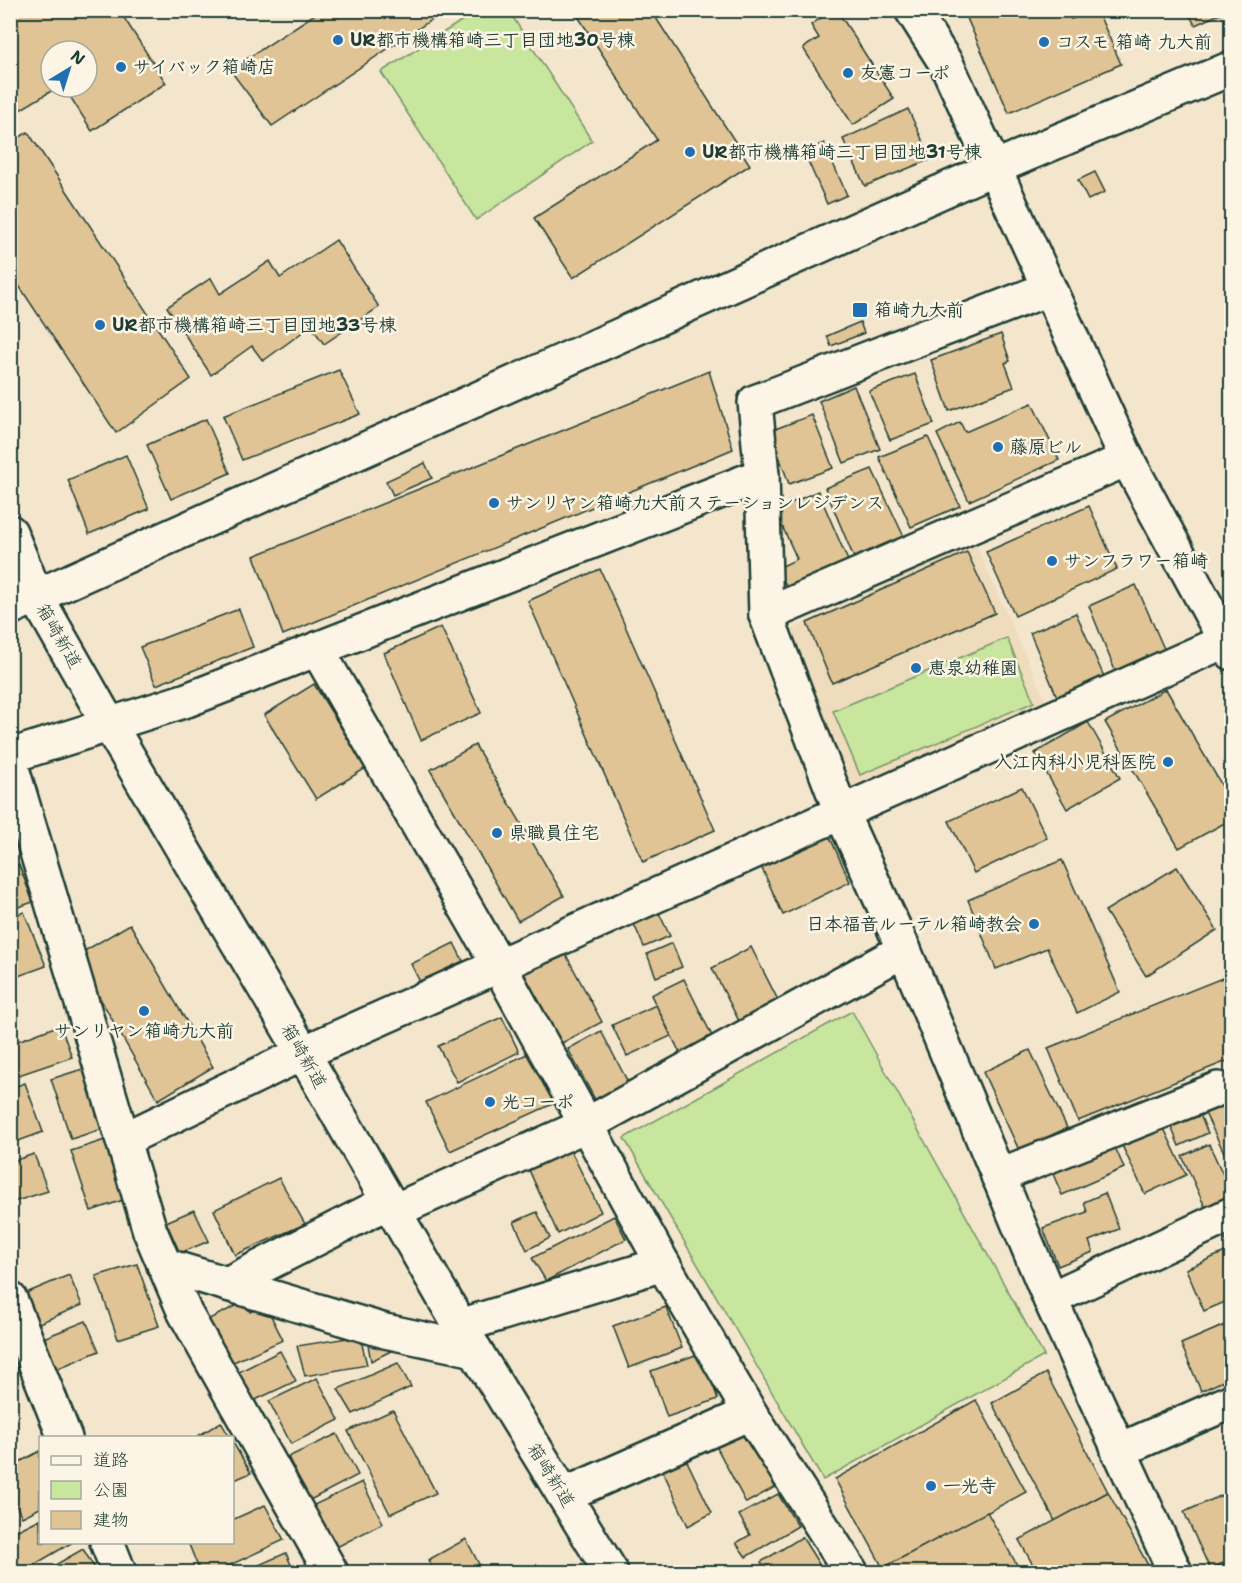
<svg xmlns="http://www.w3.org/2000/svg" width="1242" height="1583" font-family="'Shantell Sans','Klee One',sans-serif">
<rect width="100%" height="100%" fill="#f4e6cd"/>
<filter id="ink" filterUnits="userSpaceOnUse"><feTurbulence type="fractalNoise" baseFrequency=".0167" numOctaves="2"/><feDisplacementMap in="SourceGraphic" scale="12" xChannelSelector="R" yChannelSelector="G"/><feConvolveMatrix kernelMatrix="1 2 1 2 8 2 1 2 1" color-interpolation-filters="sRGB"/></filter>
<g filter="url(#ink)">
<path fill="#eedcbc" d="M974 541 1048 705 850 792 786 632Z"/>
<g fill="#c9e69e" stroke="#749269" stroke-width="1.5">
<path d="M477 11H509L592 141 476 220 381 72Z"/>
<path d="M1007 638 1034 702 860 775 833 711Z"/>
<path d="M852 1011 1044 1356 823 1480 624 1138Z"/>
</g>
<g fill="#e1c495" stroke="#1f3d34" stroke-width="1.5">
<path d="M22 10H119L166 83 92 131 64 87H87V51H51V87H58L10 116V18Z"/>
<path d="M321 10H446L272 126 230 70Z"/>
<path d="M574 10H651L750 165 573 278 534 218 657 140Z"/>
<path d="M832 10H837L894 99 853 125 803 48 819 38 811 25Z"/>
<path d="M978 10H1067L1071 19 1097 10 1121 64 1009 113 966 16Z"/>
<path d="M1187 10H1229L1195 25Z"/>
<path d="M908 109 931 159 865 186 843 139Z"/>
<path d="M28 132 191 379 116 433 10 272V143Z"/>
<path d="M824 143 847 195 827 204 804 152Z"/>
<path d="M1095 172 1105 192 1088 200 1078 180Z"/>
<path d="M336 240 379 307 324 344 311 326 263 361 252 346 211 375 167 307 211 278 220 294 270 261 280 278Z"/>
<path d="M860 322 864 333 831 346 827 336Z"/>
<path d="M1001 334 1010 361 1005 363 1014 387 949 411 931 360Z"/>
<path d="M339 370 360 414 242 460 223 416Z"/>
<path d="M709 371 733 449 283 635 254 556Z"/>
<path d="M915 374 934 424 890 440 869 391Z"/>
<path d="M854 386 880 449 844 463 819 401Z"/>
<path d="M1032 403 1059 460 969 501 937 434 960 422 965 432Z"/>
<path d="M812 415 833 468 789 484 770 431Z"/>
<path d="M206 419 230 473 171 499 147 445Z"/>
<path d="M928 437 960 506 911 527 879 457Z"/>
<path d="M126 455 149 509 89 534 68 480Z"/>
<path d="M425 463 432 478 393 495 386 481Z"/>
<path d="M872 469 904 537 854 558 825 488Z"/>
<path d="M818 491 849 563 788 590 778 568 797 559 775 510Z"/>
<path d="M1089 506 1117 569 1015 616 986 552Z"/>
<path d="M967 552 995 613 832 683 807 623Z"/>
<path d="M600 569 715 830 643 862 528 601Z"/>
<path d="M1136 585 1165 651 1116 673 1089 606Z"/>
<path d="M239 609 253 647 156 685 140 647Z"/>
<path d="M1076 613 1105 679 1058 699 1030 633Z"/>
<path d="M441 627 481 713 421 740 384 653Z"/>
<path d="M314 684 366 768 316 799 264 715Z"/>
<path d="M1166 689 1232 803V819L1179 848 1105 722Z"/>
<path d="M1088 722 1120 778 1067 809 1035 753Z"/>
<path d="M475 745 564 896 518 921 430 770Z"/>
<path d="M1022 787 1047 838 974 873 949 821Z"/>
<path d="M829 835 850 882 783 915 761 866Z"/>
<path d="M1062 860 1120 992 1077 1013 1047 948 996 969 968 900Z"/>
<path d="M19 865 33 902 10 910V868Z"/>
<path d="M1177 867 1217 930 1146 976 1105 911Z"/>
<path d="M658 911 670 936 644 947 633 922Z"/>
<path d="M24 912 46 966 10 979V917Z"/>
<path d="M130 924 213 1067 158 1100 76 956Z"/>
<path d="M454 943 463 961 420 982 411 964Z"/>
<path d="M672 943 682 967 656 977 647 954Z"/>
<path d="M751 947 781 1006 742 1027 712 968Z"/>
<path d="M565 953 602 1022 560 1044 524 973Z"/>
<path d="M1232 974V1059L1078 1121 1048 1048Z"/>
<path d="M684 979 714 1040 682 1057 651 995Z"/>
<path d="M656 1005 671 1036 627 1056 612 1025Z"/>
<path d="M502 1017 519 1052 457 1082 438 1046Z"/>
<path d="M60 1025 72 1057 10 1078V1044Z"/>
<path d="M601 1031 631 1088 598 1105 568 1049Z"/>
<path d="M1030 1050 1067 1128 1019 1150 983 1072Z"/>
<path d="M529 1053 555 1103 450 1151 426 1102Z"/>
<path d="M89 1067 109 1127 71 1139 51 1079Z"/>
<path d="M25 1083 43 1132 10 1144V1088Z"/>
<path d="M1232 1095V1169L1202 1107Z"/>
<path d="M1196 1106 1208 1133 1179 1146 1168 1119Z"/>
<path d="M1160 1120 1186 1175 1145 1194 1119 1139Z"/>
<path d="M108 1139 129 1198 91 1211 71 1151Z"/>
<path d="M1112 1140 1124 1168 1062 1195 1050 1167Z"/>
<path d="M1209 1144 1232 1194 1205 1207 1182 1156Z"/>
<path d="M570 1149 601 1212 558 1234 529 1170Z"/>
<path d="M34 1154 48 1191 10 1203V1162Z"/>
<path d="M279 1178 305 1224 235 1255 214 1210Z"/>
<path d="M1105 1193 1119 1229 1089 1241 1093 1252 1058 1266 1043 1228 1087 1212 1084 1202Z"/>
<path d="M194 1210 209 1241 180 1253 166 1222Z"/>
<path d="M537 1212 550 1238 527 1250 514 1222Z"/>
<path d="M614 1216 626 1239 546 1281 532 1258Z"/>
<path d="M1232 1231V1254L1223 1235Z"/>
<path d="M1225 1252 1232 1267V1299L1204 1311 1186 1269Z"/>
<path d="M137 1264 159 1326 118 1339 96 1276Z"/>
<path d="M69 1275 82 1305 37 1324 24 1294Z"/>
<path d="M244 1302 250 1312 265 1304 283 1340 229 1364 205 1321Z"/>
<path d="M666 1307 682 1348 629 1368 613 1326Z"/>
<path d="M86 1321 99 1351 54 1370 41 1339Z"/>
<path d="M1232 1322V1377L1201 1391 1181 1344Z"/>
<path d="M360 1336 367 1365 305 1376 297 1346Z"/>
<path d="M367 1340 393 1350 371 1361Z"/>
<path d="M280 1351 296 1381 251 1402 235 1374Z"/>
<path d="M701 1353 718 1399 667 1417 651 1371Z"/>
<path d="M398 1363 411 1387 353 1414 338 1389Z"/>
<path d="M1046 1373 1108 1492 1055 1521 992 1403Z"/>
<path d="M317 1378 339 1420 291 1444 269 1401Z"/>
<path d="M976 1400 1026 1492 883 1568 835 1479Z"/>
<path d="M393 1410 436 1493 390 1514 348 1431Z"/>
<path d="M221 1422 230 1438H199L198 1436Z"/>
<path d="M744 1430 775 1487 746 1503 715 1444Z"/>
<path d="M337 1434 358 1475 310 1500 288 1457Z"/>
<path d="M232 1441 251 1473 232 1481Z"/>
<path d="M1232 1446V1467L1224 1449Z"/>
<path d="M40 1451V1508L22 1517 10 1493V1467Z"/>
<path d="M686 1459 712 1513 688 1526 663 1471Z"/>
<path d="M362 1482 383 1523 335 1548 314 1505Z"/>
<path d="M1108 1492 1149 1567 1139 1572H1037L1019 1540Z"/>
<path d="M1227 1493 1232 1503V1559L1210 1569 1184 1512Z"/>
<path d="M778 1494 798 1526 746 1557 736 1543 750 1535 739 1515Z"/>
<path d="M265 1505 284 1540 215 1572H200L188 1542H232V1520Z"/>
<path d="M987 1512 1021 1572H886L883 1568Z"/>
<path d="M40 1519V1542H73L30 1567 33 1572H10V1531L12 1533Z"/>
<path d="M802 1537 824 1572H768L761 1562Z"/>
<path d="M466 1539 483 1572H435L428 1560Z"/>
<path d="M83 1549 97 1572H43Z"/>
<path d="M286 1553 294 1572H243Z"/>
</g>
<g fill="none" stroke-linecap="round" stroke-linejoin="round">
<g stroke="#1f3d34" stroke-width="38">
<g id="minor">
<path d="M912 10 947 65 1127 459 1232 653"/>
<path d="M1048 289 755 402 762 475 766 615 841 812 904 950 1050 1299 1175 1572"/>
<path d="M10 532 36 596 110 726 303 1053 460 1326 611 1572"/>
<path d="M10 608 994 168 1232 68"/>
<path d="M766 615 1127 459"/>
<path d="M317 649 498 964 663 1264 750 1413 851 1572"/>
<path d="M10 756 187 700 762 475"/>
<path d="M10 762 150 1231 185 1313 331 1572"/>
<path d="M123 1140 303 1053 1225 641"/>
<path d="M998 1176 1218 1089"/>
<path d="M394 1211 586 1125 904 950"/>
<path d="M164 1265 385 1331 475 1350"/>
<path d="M227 1284 388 1202"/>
<path d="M10 1299 65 1438"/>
<path d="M1050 1299 1232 1214"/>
<path d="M460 1326 663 1264"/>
<path d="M1118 1451 1232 1401"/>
<path d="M564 1495 750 1413"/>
<path d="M107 1542 119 1572"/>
</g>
</g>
<use href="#minor" stroke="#fcf5e5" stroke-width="33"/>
</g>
</g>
<g fill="#1f6fb2" stroke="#fcf5e5" stroke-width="2">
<circle cx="338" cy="40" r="6"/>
<circle cx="1044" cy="42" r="6"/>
<circle cx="121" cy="67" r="6"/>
<circle cx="848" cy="73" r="6"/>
<circle cx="690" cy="152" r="6"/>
<rect x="852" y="302" width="16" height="16" rx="3"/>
<circle cx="100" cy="325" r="6"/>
<circle cx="998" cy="447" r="6"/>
<circle cx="494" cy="503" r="6"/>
<circle cx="1052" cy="561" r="6"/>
<circle cx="916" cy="668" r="6"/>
<circle cx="1168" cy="762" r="6"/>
<circle cx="497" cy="833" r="6"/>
<circle cx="1034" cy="924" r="6"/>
<circle cx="144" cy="1011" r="6"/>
<circle cx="490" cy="1102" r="6"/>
<circle cx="931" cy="1486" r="6"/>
</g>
<g text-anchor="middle" stroke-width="5" stroke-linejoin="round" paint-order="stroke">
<g font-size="18" font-weight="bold" fill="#1f3d34" stroke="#fcf5e5" text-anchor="start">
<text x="350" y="46">UR都市機構箱崎三丁目団地30号棟</text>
<text x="1056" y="48">コスモ 箱崎 九大前</text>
<text x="133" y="73">サイバック箱崎店</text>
<text x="860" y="79">友憲コーポ</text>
<text x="702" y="158">UR都市機構箱崎三丁目団地31号棟</text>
<text x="874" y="316">箱崎九大前</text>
<text x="112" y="331">UR都市機構箱崎三丁目団地33号棟</text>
<text x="1010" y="453">藤原ビル</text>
<text x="506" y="509">サンリヤン箱崎九大前ステーションレジデンス</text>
<text x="1064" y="567">サンフラワー箱崎</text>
<text x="928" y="674">恵泉幼稚園</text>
<text x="1156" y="768" text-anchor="end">入江内科小児科医院</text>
<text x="509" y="839">県職員住宅</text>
<text x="1022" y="930" text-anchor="end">日本福音ルーテル箱崎教会</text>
<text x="144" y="1037" text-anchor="middle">サンリヤン箱崎九大前</text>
<text x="502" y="1108">光コーポ</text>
<text x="943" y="1492">一光寺</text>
</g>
<g font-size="18" fill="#1f3d34" stroke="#fcf5e5">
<text transform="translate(59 636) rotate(60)" y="6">箱崎新道</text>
<text transform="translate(304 1056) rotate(60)" y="6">箱崎新道</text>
<text transform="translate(551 1475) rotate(58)" y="6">箱崎新道</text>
</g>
</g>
<rect width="1242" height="1583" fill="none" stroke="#fcf5e5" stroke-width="36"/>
<rect x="18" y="18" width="1206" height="1547" fill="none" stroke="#1f3d34" stroke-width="2" filter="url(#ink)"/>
<rect x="39" y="1436" width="195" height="108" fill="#fcf5e5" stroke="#a4ab9e" stroke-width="1.5"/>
<rect x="51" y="1456" width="30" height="9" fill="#fcf5e5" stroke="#a4ab9e" stroke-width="1.5"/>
<text x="93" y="1466" font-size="18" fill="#1f3d34">道路</text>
<rect x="51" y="1481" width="30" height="18" fill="#c9e69e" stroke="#a4ab9e" stroke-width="1.5"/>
<text x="93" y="1496" font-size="18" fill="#1f3d34">公園</text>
<rect x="51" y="1511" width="30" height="18" fill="#e1c495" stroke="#a4ab9e" stroke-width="1.5"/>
<text x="93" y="1526" font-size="18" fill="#1f3d34">建物</text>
<g transform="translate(69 69) rotate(38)"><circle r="28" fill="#fcf5e5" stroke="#a4ab9e" stroke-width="1.5"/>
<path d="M0-4.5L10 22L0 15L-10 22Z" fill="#1f6fb2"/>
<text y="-9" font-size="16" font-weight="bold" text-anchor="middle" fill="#1f3d34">N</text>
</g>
</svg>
